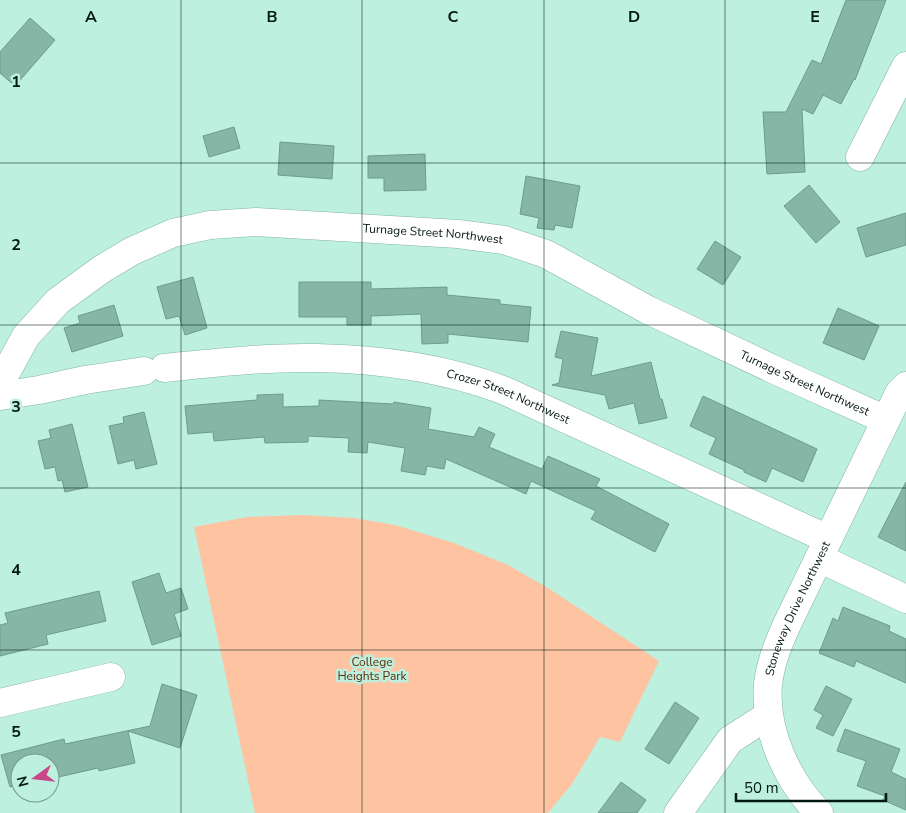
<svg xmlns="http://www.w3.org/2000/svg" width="906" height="813" font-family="'Nunito Sans',sans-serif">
<rect width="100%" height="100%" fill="#bdf0df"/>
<path fill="#fec4a2" d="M302 515 354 518 395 525 454 543 508 565 548 588 659 661 620 742 600 737 572 784 548 813H255L194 527 247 517Z"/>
<g fill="#85b6a6" stroke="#6c9c8c">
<path d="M846 0H886L855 80 854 79 841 104 823 95 813 114 802 109 805 172 767 174 763 112H786L812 60 821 64Z"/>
<path d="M30 18 55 40 15 86 0 73V52Z"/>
<path d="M234 127 240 148 209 157 203 136Z"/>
<path d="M280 142 334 146 332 179 278 175Z"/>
<path d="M425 154 426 190 384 191V178H368V156Z"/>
<path d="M526 176 580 186 572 228 555 225 554 230 537 228 539 218 520 214Z"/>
<path d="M809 185 840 222 816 243 784 206Z"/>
<path d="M906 213V245L866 257 857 228Z"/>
<path d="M715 241 741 257 723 285 697 269Z"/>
<path d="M193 277 207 328 185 335 179 316 166 319 157 287Z"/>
<path d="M299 282H371V289L447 287V295L500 300V304L531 307 528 342 448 334V343L422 344 421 314 371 316V325H347V317H299Z"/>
<path d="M114 305 123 336 72 352 64 328 80 323 78 316Z"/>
<path d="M838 308 879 326 864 360 823 343Z"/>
<path d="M561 331 598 338 591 376 651 362 660 399H662L667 418 639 424 634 403 609 409 605 395 552 385 559 383 563 359 555 357Z"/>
<path d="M283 394V407L319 406V400L393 404 394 402 431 408 428 429 474 437 479 427 495 434 489 447 542 469 548 456 600 479 596 486 669 524 655 552 591 519 596 511 531 481 526 494 446 459 444 469 427 466 425 475 401 471 405 448 368 442 367 453 348 452 349 438 308 436V442L265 443 264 437 214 441 213 432 188 434 185 406 257 400V395Z"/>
<path d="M703 396 817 449 803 482 772 468 766 482 744 472V470L709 454 716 438 690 426Z"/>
<path d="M144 412 157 464 136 469 134 460 118 464 109 426 124 423 123 417Z"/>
<path d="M72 424 88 487 65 492 62 480 58 481 55 467 45 469 38 441 51 438 49 430Z"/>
<path d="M906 482V551L878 537Z"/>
<path d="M159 573 166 593 181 588 188 609 174 614 181 636 152 645 132 582Z"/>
<path d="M99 591 106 621 46 635 48 644 0 656V625L8 623 5 613Z"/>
<path d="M843 607 890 626 889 631 906 639V683L856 661 854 667 819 653 833 618 838 621Z"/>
<path d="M162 684 197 695 180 748 128 731 135 763 99 771 98 768 50 779V763H20V785L10 787 1 755 64 739 65 744 150 726Z"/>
<path d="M826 686 852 699 833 736 816 728 823 715 814 710Z"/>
<path d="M675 702 699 718 669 764 645 749Z"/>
<path d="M845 729 900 749 891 772 906 779V810L883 800 885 796 857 786 866 761 837 751Z"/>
<path d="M621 782 646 800 637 813H598Z"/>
</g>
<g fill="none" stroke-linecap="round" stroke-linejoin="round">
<g stroke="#84b5a4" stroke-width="29">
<g id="minor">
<path d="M860 157 906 66"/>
<path id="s1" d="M164 368C214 363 265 357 316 358 379 359 444 368 503 390L828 539"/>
<path id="s2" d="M0 380 8 369 26 336 58 301 102 269 132 251 173 233 210 225 256 222 458 234 504 240 546 254 648 310 777 371 886 420"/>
<path d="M0 396 39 390 85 380 144 371"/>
<path d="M819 558 906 599"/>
<path d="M0 703 111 677"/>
<path d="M678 813 730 740 769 715"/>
<path id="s3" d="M819 813C787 781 764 730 768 684 771 660 780 639 790 618L899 393 906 386"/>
</g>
</g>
<use href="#minor" stroke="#fff" stroke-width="28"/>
</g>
<path fill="none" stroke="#051913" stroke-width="1" stroke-opacity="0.55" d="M181 0V813M362 0V813M544 0V813M725 0V813M0 163H906M0 325H906M0 488H906M0 650H906"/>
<g text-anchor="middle" stroke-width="5" stroke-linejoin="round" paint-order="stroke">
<g font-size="12" fill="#051913" stroke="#bdf0df">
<text dy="4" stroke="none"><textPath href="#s2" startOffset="494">Turnage Street Northwest</textPath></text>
<text dy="4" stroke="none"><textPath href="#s2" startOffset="899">Turnage Street Northwest</textPath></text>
<text dy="4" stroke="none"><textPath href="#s1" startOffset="350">Crozer Street Northwest</textPath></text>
<text dy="4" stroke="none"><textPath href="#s3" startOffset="224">Stoneway Drive Northwest</textPath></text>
</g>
<g font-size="12" fill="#5d2e0a" stroke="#bdf0df">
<text x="372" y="666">College<tspan x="372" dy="14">Heights Park</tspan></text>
</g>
</g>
<g font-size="16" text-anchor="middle" font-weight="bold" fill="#051913" stroke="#bdf0df" stroke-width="5" stroke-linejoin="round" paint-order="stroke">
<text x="91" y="22">A</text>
<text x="272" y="22">B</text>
<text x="453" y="22">C</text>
<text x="634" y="22">D</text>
<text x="815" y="22">E</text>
<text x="16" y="87">1</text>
<text x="16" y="250">2</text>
<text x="16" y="412">3</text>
<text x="16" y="575">4</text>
<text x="16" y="737">5</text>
</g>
<g transform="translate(35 778) rotate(255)"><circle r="24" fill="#bdf0df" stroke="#739a8d"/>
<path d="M0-4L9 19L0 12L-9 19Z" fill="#ca468a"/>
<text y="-8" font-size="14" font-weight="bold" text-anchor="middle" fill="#051913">N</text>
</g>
<path d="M736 793v8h150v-8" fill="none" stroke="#051913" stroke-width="2.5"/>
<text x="744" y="793" font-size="15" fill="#051913" stroke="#bdf0df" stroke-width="4" paint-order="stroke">50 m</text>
</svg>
